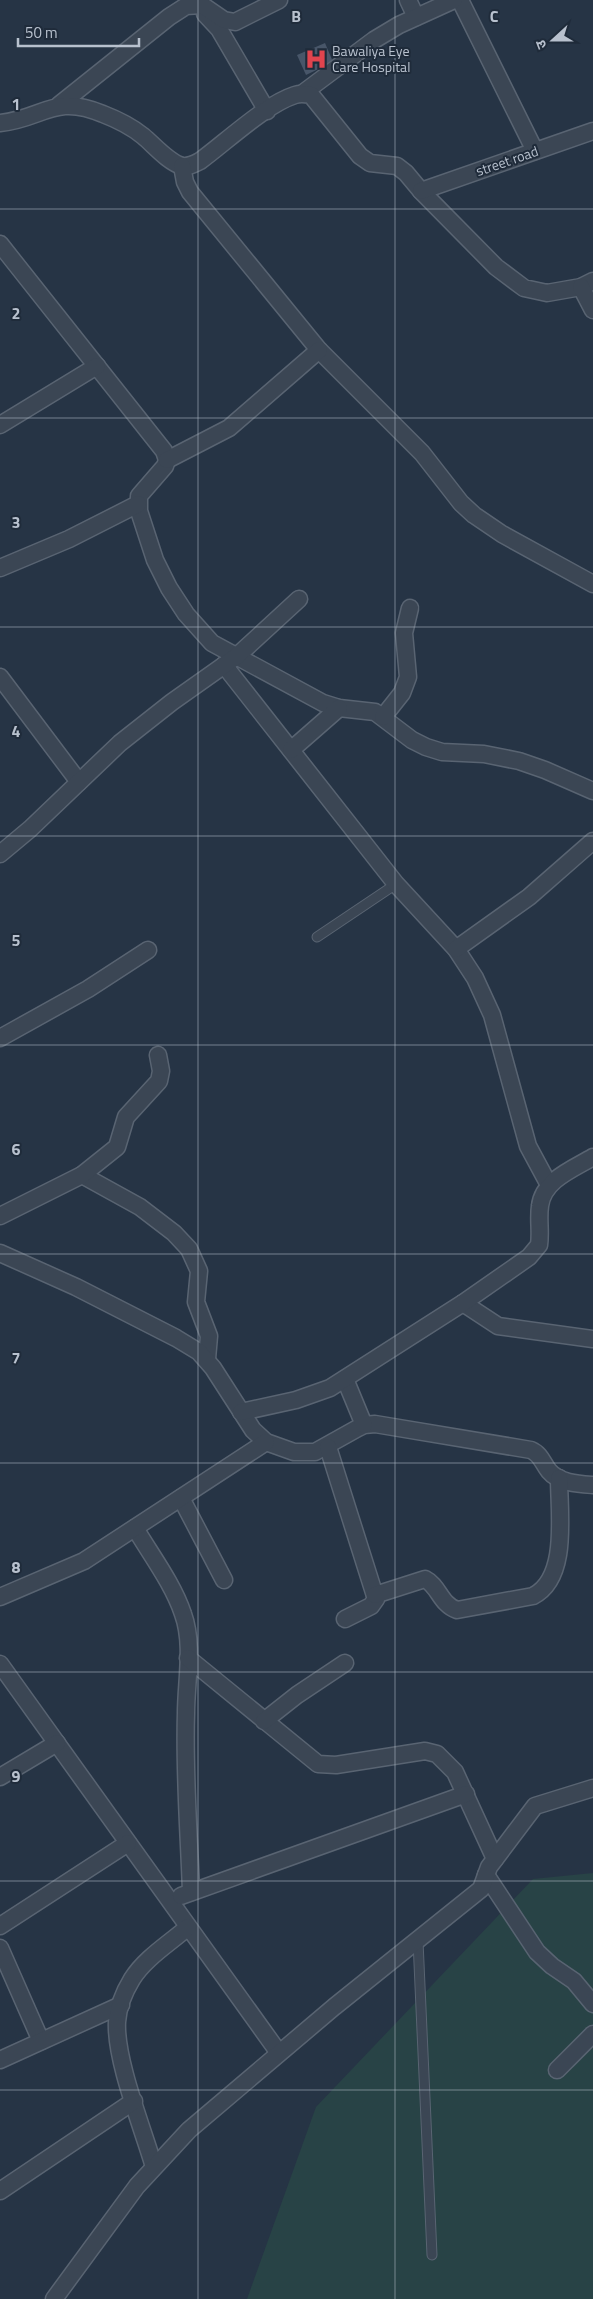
<svg xmlns="http://www.w3.org/2000/svg" width="593" height="2299" font-family="'Titillium Web','Noto Sans Devanagari',sans-serif">
<rect width="100%" height="100%" fill="#263445"/>
<path fill="#284346" d="M593 1873V2299H247L316 2107 533 1879Z"/>
<path fill="#485669" d="M325 43 333 62 306 75 297 55Z"/>
<g fill="none" stroke-linecap="round" stroke-linejoin="round">
<g stroke="#596472" stroke-width="11">
<g id="service">
<path d="M317 937 396 884"/>
<path d="M418 1941 432 2255"/>
</g>
</g>
<g stroke="#596472" stroke-width="19">
<g id="minor">
<path d="M408 0 416 17"/>
<path d="M460 0 535 151"/>
<path d="M205 14 219 29 267 111"/>
<path d="M303 93 374 40 399 25 454 0"/>
<path d="M59 105 169 17 186 6 202 5 224 20 235 22 279 0"/>
<path d="M0 123C43 119 54 93 103 114 116 119 132 127 143 136 154 145 168 162 182 166 189 167 194 164 200 161 226 142 266 104 295 95 301 93 305 94 311 95L360 156 370 163 397 166 406 173 421 191 496 267 524 288 547 293 581 287 593 281"/>
<path d="M182 166 185 182 190 192 319 350 422 453 461 503 474 515 502 534 593 584"/>
<path d="M421 191 593 131"/>
<path d="M0 244 164 451 167 460 165 466 139 496V511L155 560 169 588 186 614 212 643 323 703 339 708 375 712 412 740 426 747 442 752 484 754 519 761 545 770 593 791"/>
<path d="M581 287 593 310"/>
<path d="M0 425 97 366"/>
<path d="M167 460 229 428 319 350"/>
<path d="M0 568 69 539 138 504"/>
<path d="M224 665 396 884 456 949 475 978 492 1015 528 1146 549 1185"/>
<path d="M0 677 79 782"/>
<path d="M383 717 402 693 408 677 404 633 410 608"/>
<path d="M291 750 339 708"/>
<path d="M0 854 30 829 120 743 172 702 237 656 299 599"/>
<path d="M456 949 529 897 593 841"/>
<path d="M0 1038 88 989 148 950"/>
<path d="M82 1175 140 1207 174 1233 189 1249 199 1271 196 1302 209 1336 207 1359"/>
<path d="M0 1216 82 1175 117 1147 126 1117 159 1081 161 1071 158 1055"/>
<path d="M0 1253 76 1287 176 1338 199 1352 213 1368 253 1430 266 1442 294 1452H315L358 1428 364 1425 375 1424 531 1450C541 1454 543 1464 549 1471 559 1483 579 1484 593 1485"/>
<path d="M463 1303 498 1326 593 1339"/>
<path d="M345 1379 364 1425"/>
<path d="M241 1412 296 1400 330 1388 463 1303 529 1257 539 1245C541 1232 538 1219 540 1206 543 1180 573 1169 593 1157"/>
<path d="M328 1447 376 1599 371 1606 345 1619"/>
<path d="M181 1498 224 1580"/>
<path d="M135 1528C151 1555 173 1584 183 1614 194 1644 186 1682 186 1713 184 1773 189 1833 191 1892"/>
<path d="M375 1595 425 1579C439 1586 440 1604 457 1610L533 1596C569 1578 559 1513 559 1478"/>
<path d="M0 1597 84 1561 266 1442"/>
<path d="M188 1658 318 1764 336 1765 425 1751 437 1754 455 1772 495 1859"/>
<path d="M0 1664 279 2053"/>
<path d="M264 1721 297 1695 345 1663"/>
<path d="M0 1777 57 1743"/>
<path d="M486 1875 537 1952 552 1966 574 1981 593 2004"/>
<path d="M181 1896 466 1794"/>
<path d="M0 1926 128 1843"/>
<path d="M0 1948 41 2041"/>
<path d="M0 2060 121 2005"/>
<path d="M557 2070 593 2034"/>
<path d="M154 2167C143 2129 115 2060 117 2022 118 2007 124 1992 132 1979 145 1958 170 1943 188 1927"/>
<path d="M0 2191 134 2101"/>
<path d="M54 2299 137 2186 189 2130 334 2007 481 1889 489 1867 535 1806 593 1788"/>
</g>
</g>
<use href="#service" stroke="#3b4654" stroke-width="9"/>
<use href="#minor" stroke="#3b4654" stroke-width="16"/>
</g>
<path fill="none" stroke="#b8c1ce" stroke-width="1" stroke-opacity="0.55" d="M198 0V2299M395 0V2299M0 209H593M0 418H593M0 627H593M0 836H593M0 1045H593M0 1254H593M0 1463H593M0 1672H593M0 1881H593M0 2090H593"/>
<defs>
<g id="hospital-bare" transform="scale(1.725)"><path d="M-5-5h3v3.5h4V-5h3V5h-3V1.5h-4V5h-3Z" fill="#e0444e" stroke="#1f2b3a" stroke-width="2.5" paint-order="stroke"/></g>
</defs>
<g fill-rule="evenodd">
<use href="#hospital-bare" x="316" y="59"/>
</g>
<g text-anchor="middle" stroke-width="4" stroke-linejoin="round" paint-order="stroke">
<g font-size="14" fill="#b8c1ce" stroke="#1f2b3a" text-anchor="start">
<text x="332" y="56">Bawaliya Eye<tspan x="332" dy="16">Care Hospital</tspan></text>
</g>
<g font-size="14" fill="#b8c1ce" stroke="#1f2b3a">
<text transform="translate(507 161) rotate(-19)" y="5">street road</text>
</g>
</g>
<g font-size="16" text-anchor="middle" font-weight="bold" fill="#b8c1ce" stroke="#1f2b3a" stroke-width="4" stroke-linejoin="round" paint-order="stroke">
<text x="296" y="22">B</text>
<text x="494" y="22">C</text>
<text x="16" y="110">1</text>
<text x="16" y="319">2</text>
<text x="16" y="528">3</text>
<text x="16" y="737">4</text>
<text x="16" y="946">5</text>
<text x="16" y="1155">6</text>
<text x="16" y="1364">7</text>
<text x="16" y="1573">8</text>
<text x="16" y="1782">9</text>
</g>
<g transform="translate(553 40) rotate(249)" stroke="#1f2b3a" stroke-width="4" paint-order="stroke">
<path d="M0-4L9 19L0 12L-9 19Z" fill="#b8c1ce"/>
<text y="-8" font-size="14" font-weight="bold" text-anchor="middle" fill="#b8c1ce">उ</text>
</g>
<path d="M18 38v8h121v-8" fill="none" stroke="#b8c1ce" stroke-width="2.5"/>
<text x="25" y="38" font-size="15" fill="#b8c1ce" stroke="#1f2b3a" stroke-width="4" paint-order="stroke">50 m</text>
</svg>
